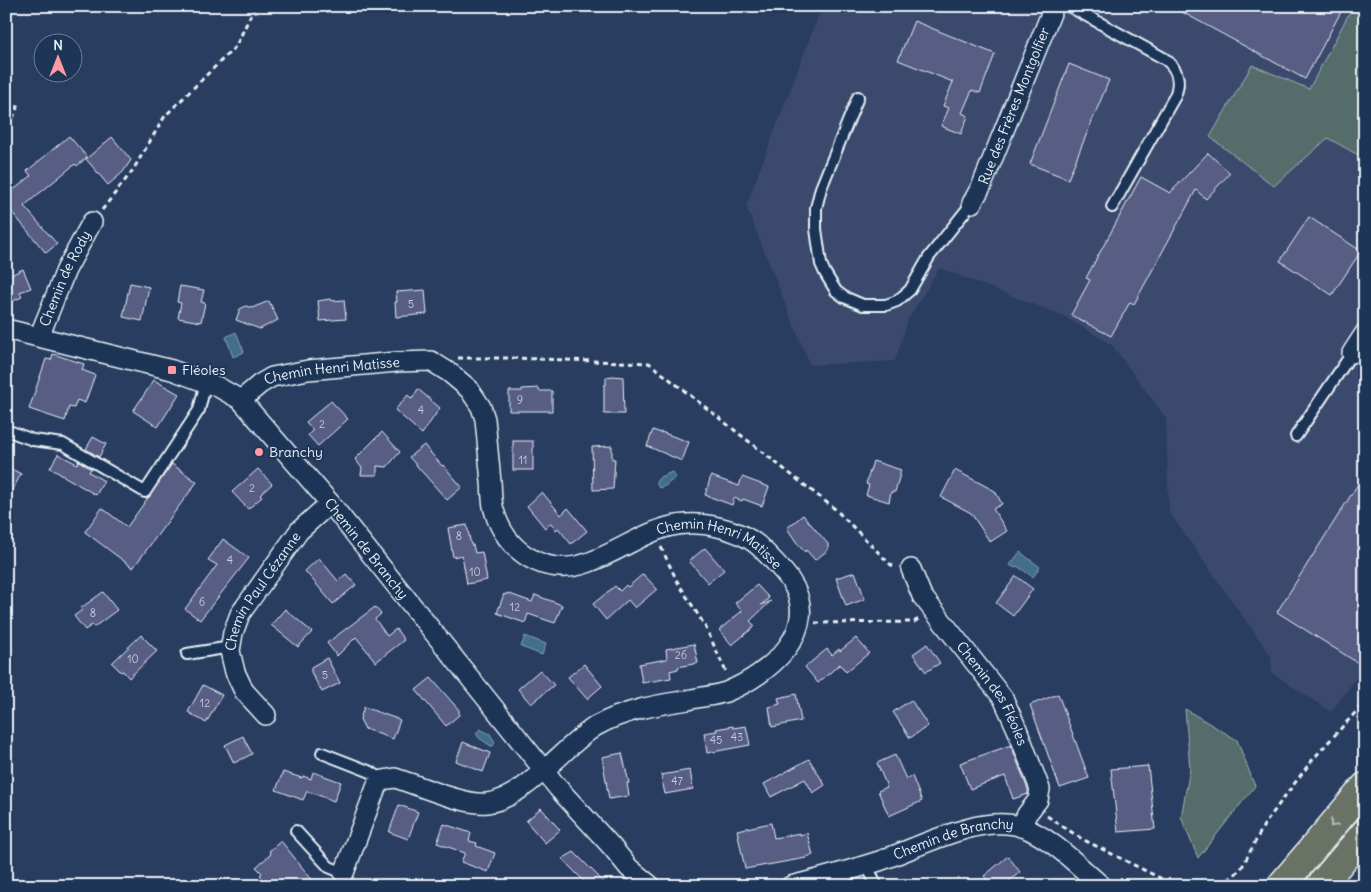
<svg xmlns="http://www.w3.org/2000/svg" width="1371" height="892" font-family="Delius,sans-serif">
<rect width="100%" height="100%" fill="#293d60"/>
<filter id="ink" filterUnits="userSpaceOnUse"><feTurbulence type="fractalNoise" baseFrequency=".02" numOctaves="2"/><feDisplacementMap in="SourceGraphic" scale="10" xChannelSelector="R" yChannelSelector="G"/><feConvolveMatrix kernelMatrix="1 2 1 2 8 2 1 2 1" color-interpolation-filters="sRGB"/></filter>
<g filter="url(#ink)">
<path fill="#3b4a6d" d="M822 6H1365V666L1331 712 1272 673 1271 656 1169 512 1166 418 1112 345 1064 316 939 268 908 320 895 361 810 365 746 206Z"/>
<g fill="#556d6a" stroke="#9eafb1">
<path d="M1353 6H1365V159L1328 138 1274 186 1210 137 1252 65 1309 89Z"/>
<path d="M1185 709 1237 740 1255 786 1198 858 1181 817 1190 769Z"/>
</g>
<g fill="#436e8a" stroke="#85a2b6">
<path d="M236 332 244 352 233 357 226 337Z"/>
<path d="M672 472 676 477 665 486 659 488 656 482 660 477Z"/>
<path d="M1020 552 1040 567 1033 577 1017 566 1015 568 1010 565Z"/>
<path d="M525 636 546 644 542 655 521 647Z"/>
<path d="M480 729 490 734 495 742 493 746H491L479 738 476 733Z"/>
</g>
<g fill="#585d83" stroke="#e8f1f8">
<path d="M1171 6H1344L1305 79Z"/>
<path d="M914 21 995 54 980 93 972 90 962 113 968 116 961 134 941 126 949 108 943 106 953 82 898 60Z"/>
<path d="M1069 64 1109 80 1068 179 1030 164Z"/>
<path d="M69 136 87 157 77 166 75 164 24 206 57 244 46 253 6 205V196L31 176 27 171Z"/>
<path d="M112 137 131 160 123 172 108 185 86 159Z"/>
<path d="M1208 153 1230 173 1206 199 1196 190 1134 304 1130 302 1111 336 1071 315 1090 280 1086 278 1141 177 1170 193Z"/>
<path d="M1309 217 1361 251 1332 295 1280 261Z"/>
<path d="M6 264 11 275 23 269 31 288 20 292 22 297 6 304Z"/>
<path d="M130 283 149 287 142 321 123 317Z"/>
<path d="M180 286 204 290 201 302 205 303 201 322 178 318 181 303 177 302Z"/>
<path d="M425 290 427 314 396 317 395 302H397L396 292Z"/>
<path d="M330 299 331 301 344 300 346 319 320 321 318 301Z"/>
<path d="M269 301 278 320 260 329 236 320 240 309 246 306 252 308Z"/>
<path d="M53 354 84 364 82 370 95 375 85 403 77 400 74 408 69 407 65 421 29 409 46 359 51 360Z"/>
<path d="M613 376 623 377 624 414H604V385H606V377Z"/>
<path d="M154 380 179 394 158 427 133 411Z"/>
<path d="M539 388V391H552V411H509V391H522V389Z"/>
<path d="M418 389 440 408 422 434 395 410 408 395 412 399Z"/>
<path d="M331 401 348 419 318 446 308 435 313 430 306 422Z"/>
<path d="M653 430 661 433V432L689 442 682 461 647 446Z"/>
<path d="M382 432 400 452 387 467 377 466V475H361L362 468 355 459Z"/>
<path d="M93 437 106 444 99 457 86 449Z"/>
<rect x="513" y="441" width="20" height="29"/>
<path d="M424 445 442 466 443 465 462 487 447 500 409 457Z"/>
<path d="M612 446V459H615L613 489 593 490 592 447Z"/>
<path d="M58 454 77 464 79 461 91 469 89 472 104 481 96 495 50 468Z"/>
<path d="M873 461 901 470 895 492H891L889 502 866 495 869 485 866 484Z"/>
<path d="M172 464 197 482 133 568 85 532 102 508 127 527Z"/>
<path d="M6 466 21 474 6 502Z"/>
<path d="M258 469 272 484 260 495 262 497 248 509 232 492Z"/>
<path d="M955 470 995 491 1002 504 993 509 1007 531 990 542 971 513 941 497Z"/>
<path d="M1365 473V652L1358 663 1277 612Z"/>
<path d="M711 476 739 486 742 477 769 487 762 506 743 499 742 501 734 498 732 505 705 495Z"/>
<path d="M542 492 561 515 568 508 587 531 571 544 558 528 556 530 551 523 545 528 527 506Z"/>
<path d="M803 515 828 544V550L815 560 806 550 805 552 799 546 787 528Z"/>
<path d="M467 525 471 545H473L475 553 482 552 487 580 467 584 462 555 453 557 448 528Z"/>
<path d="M223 539 249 558 200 620 185 609 217 565 208 560Z"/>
<path d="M705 548 724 570 708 583 689 561Z"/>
<path d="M319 558 338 581 346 574 356 585 333 604 305 571Z"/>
<path d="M855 572 865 599 846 606 836 578Z"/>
<path d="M643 574 657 589 635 608 628 600 606 620 593 604 615 586 620 591 626 585 628 587Z"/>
<path d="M1016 576 1033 589 1013 616 996 603Z"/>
<path d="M757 585 769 598 761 605 771 601 750 621 755 626 732 645 719 630 742 611 735 603Z"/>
<path d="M103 592 117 610 94 627 92 625 85 630 74 616 82 610 81 608Z"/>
<path d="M507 593 532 602 535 595 562 605 555 623 528 614 525 623 497 613 504 594 506 595Z"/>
<path d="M375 607 381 614 375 619 387 636 396 629 404 640 376 662 356 637 337 656 327 643Z"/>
<path d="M285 609 312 632 298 647 271 625Z"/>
<path d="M141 635 157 651 129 678 123 671 121 672 112 663Z"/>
<path d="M856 638 869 653 846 672 840 664 818 683 805 667 827 649 832 655 839 649 840 651Z"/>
<path d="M694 644 698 663 678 667V669L670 671 671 678 642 683 639 664 667 659 666 649Z"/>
<path d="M927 644 940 663 926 672 913 654Z"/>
<path d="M327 658 340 683 322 692 311 672V667Z"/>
<path d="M584 664 602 686 587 699 568 677Z"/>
<path d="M540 670 554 685 531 704 518 689Z"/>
<path d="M431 678 459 710V715L446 726 416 690Z"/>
<path d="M203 685 222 695 206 723 188 712Z"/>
<path d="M796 694 801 721 772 727 769 707 780 704 778 698Z"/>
<path d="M1058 694 1089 778 1060 788 1030 705Z"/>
<path d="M911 700 928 726 910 738 893 712Z"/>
<path d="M364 707 400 720 393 739 365 729 360 719Z"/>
<path d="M733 726V728L746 726 750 745 707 753 704 733 717 731 716 729Z"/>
<path d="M243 736 252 754 234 763 225 745Z"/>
<path d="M463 742 490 753 483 772 456 761Z"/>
<path d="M1011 745 1028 790V794L1013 799 1005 776 970 789 960 763Z"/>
<path d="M622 753 629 783H627L629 796 609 799 602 757Z"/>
<path d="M895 755 906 779 912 776 922 801 889 816 878 791 887 787 877 763Z"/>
<path d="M809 759 825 785 813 793 805 779 771 797 764 784Z"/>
<path d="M1148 766 1155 829 1118 832 1111 769Z"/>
<path d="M690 770 693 789 665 794 661 775Z"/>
<path d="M283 772 302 778 303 776 311 779 313 772 341 782 334 801 307 791 303 800 276 790Z"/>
<path d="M399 805 418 812 408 839 389 832Z"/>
<path d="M541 808 560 830 545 843 526 821Z"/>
<path d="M771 823 774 838 800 833V835L807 833 813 855 806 857V858L745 869 737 830Z"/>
<path d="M444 824 471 833 469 841 477 843 476 846 495 853 488 872 461 862 465 853 437 843Z"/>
<path d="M281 841 317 886H269L260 875 262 873 256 867 271 854 269 851Z"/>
<path d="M574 852 608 886H589L562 859Z"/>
<path d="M1008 856 1020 872 1003 886H992L984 876Z"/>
</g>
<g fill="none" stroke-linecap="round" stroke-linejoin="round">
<g stroke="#e8f1f8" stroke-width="14">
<g id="service">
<path d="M1069 6 1165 59C1178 69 1181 81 1175 96L1112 207"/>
<path d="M858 97 821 188 816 208V229L821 264 825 273 836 291 844 297 863 305H886L897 301 910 290 929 257 972 203"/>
<path d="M6 430 33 440 63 444 145 492 199 410 206 382"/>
<path d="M1296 436 1352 353"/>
<path d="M187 654 231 647"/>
<path d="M322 753 371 772 383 780"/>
<path d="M296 831 329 867 344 873 341 886"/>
<path d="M866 864 877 886"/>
</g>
</g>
<g stroke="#e8f1f8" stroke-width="22">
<g id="minor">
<path id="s1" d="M972 203 982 185 1054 6"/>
<path id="s2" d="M6 329 172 370 218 387 241 400 330 503 558 788 612 847 629 868 651 886"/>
<path id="s3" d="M39 337 66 270 92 222"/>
<path d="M1352 353 1365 333"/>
<path id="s4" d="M241 400 260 384 272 377 308 370 397 362 431 361 450 373 469 389 481 407 485 419C487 440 489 461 491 482 492 491 491 501 494 510 505 551 545 578 587 563 635 546 662 513 718 527 735 531 752 538 764 551 773 560 783 570 790 580 824 630 768 675 726 692 714 696 700 697 688 700 656 705 625 710 596 726 564 746 525 799 487 803 466 806 418 785 395 778L383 780 377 785 344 873"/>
<path id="s5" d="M911 569 922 596 1003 698 1017 729 1040 789 1038 800 1027 814 1021 827"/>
<path id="s6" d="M266 715 244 691 235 672 230 651 233 633 240 614 299 531 330 503"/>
<path id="s7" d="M791 886C819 879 848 871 876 862 916 849 980 813 1022 827 1051 837 1079 867 1102 886"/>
</g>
</g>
<g stroke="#e8f1f8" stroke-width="31">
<g id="motorway">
<path d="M1281 886 1365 787"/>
<path d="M1320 886 1365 833"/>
</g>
</g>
<g stroke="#e8f1f8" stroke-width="3" stroke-dasharray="5 4" stroke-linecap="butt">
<path d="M6 135 19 103"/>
<path d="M102 210 133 170 165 116 236 46 255 6"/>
<path d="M458 358H511L649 363 835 509 891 565 896 566"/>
<path d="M661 547 677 581 705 626 727 674"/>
<path d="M815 623 914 622 920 618"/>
<path d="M1047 816 1082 839 1176 886"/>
<path d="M1221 886 1241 869 1264 825 1285 796 1313 759 1365 702"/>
</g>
<use href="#service" stroke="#1d3557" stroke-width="10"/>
<use href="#minor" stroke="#1d3557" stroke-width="19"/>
<use href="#motorway" stroke="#6b7165" stroke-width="28"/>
</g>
<defs><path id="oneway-chevron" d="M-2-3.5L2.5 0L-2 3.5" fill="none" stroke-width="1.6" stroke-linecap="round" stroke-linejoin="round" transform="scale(1.25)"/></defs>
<use stroke="#b6bebd" href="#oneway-chevron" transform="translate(1333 824) rotate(130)"/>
</g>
<g fill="#ff9aa2" stroke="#1d3557" stroke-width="2">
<rect x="167" y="365" width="10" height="10" rx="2.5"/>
<circle cx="259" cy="452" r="5"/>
</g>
<g text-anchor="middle" stroke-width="4" stroke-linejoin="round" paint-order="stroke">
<g font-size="11" fill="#c4ccdb">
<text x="411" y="308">5</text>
<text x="520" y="404">9</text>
<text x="421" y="414">4</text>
<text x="322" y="428">2</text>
<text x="523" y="464">11</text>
<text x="252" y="492">2</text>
<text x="459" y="540">8</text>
<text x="230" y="564">4</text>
<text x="475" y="576">10</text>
<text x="202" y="606">6</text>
<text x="515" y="611">12</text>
<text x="93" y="617">8</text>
<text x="681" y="659">26</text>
<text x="133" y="663">10</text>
<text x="325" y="679">5</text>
<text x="205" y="707">12</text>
<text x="737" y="741">43</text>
<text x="716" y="744">45</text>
<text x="677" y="785">47</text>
</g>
<g font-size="14" fill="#e8f1f8" stroke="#1d3557">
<text dy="5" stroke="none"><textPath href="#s1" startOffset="106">Rue des Frères Montgolfier</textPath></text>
<text dy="5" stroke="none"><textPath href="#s3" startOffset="64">Chemin de Rody</textPath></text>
<text dy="5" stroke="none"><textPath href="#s4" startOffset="99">Chemin Henri Matisse</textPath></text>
<text dy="5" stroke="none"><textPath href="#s2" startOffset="441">Chemin de Branchy</textPath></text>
<text dy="5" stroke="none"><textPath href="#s4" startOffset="638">Chemin Henri Matisse</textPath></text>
<text dy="5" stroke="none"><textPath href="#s6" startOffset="144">Chemin Paul Cézanne</textPath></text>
<text dy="5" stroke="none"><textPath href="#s5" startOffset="150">Chemin des Fléoles</textPath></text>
<text dy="5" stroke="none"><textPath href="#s7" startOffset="170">Chemin de Branchy</textPath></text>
</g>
<g font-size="14" fill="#e8f1f8" stroke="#1d3557" text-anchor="start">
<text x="182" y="375">Fléoles</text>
<text x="269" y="457">Branchy</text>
</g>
</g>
<rect width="1371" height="892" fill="none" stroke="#1d3557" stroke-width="25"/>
<rect x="12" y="12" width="1346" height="867" fill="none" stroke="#e8f1f8" stroke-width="2" filter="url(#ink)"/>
<g transform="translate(58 58)"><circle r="24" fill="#1d3557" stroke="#6e8097"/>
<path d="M0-4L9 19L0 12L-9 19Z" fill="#ff9aa2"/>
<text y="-8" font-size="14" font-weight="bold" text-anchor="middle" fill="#e8f1f8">N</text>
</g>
</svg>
